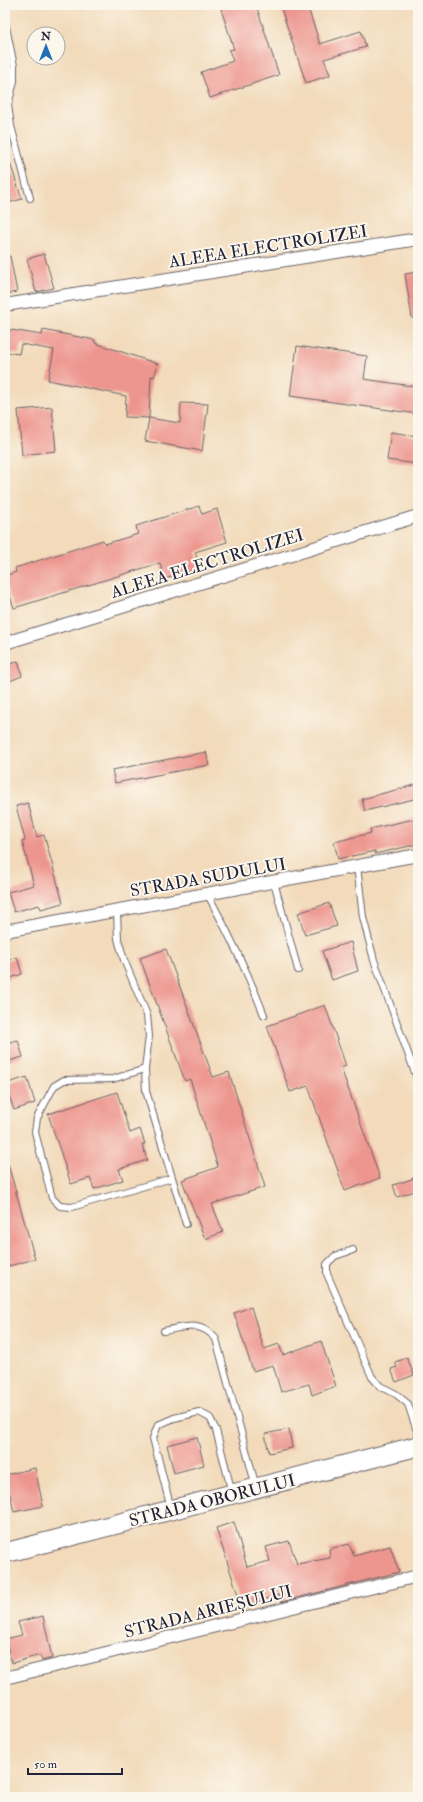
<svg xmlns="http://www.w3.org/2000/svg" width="423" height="1802" font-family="'IM FELL Double Pica',serif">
<rect width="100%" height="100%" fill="#fbf7ec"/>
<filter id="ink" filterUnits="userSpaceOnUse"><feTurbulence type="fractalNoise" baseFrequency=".025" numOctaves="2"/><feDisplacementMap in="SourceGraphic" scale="8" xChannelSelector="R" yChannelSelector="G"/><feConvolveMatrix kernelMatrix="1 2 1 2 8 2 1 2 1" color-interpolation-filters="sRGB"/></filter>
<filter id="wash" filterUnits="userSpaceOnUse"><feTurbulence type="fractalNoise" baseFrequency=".012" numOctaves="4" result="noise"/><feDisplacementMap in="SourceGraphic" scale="16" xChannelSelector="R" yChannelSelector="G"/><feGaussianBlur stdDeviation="0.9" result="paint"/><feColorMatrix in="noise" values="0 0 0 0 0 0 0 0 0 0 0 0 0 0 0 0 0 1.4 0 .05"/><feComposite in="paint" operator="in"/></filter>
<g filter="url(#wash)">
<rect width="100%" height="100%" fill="#f2daba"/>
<g id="blocks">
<g fill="#ed968f">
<path d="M225 5H256L279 75 210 98 201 72 233 61 229 50 234 49 221 9 226 7Z"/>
<path d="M280 5H307L320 44 361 31 366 47 324 59 330 75 306 83Z"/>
<path d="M5 154H7L22 199 5 204Z"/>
<path d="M44 254 54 288 36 292 27 259Z"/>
<path d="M10 256 17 292 5 294V257Z"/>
<path d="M418 272V318H412L405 274Z"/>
<path d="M5 329 42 335 43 330 95 340V343L158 364 154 377 151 376 149 418 125 417 126 396 48 380 54 350 21 344 19 354 5 352Z"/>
<path d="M297 346 367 356 364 379 418 387V414L290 396Z"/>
<path d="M181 403 208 404 202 451 145 441 149 418 180 423Z"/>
<path d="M52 407 56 451 22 455 18 410Z"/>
<path d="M391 432 418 436V464L387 460Z"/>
<path d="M199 506 202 514 217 509 227 542 195 552 200 568 165 579 160 563 14 608 5 581V576L16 572 15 568 103 540 105 544 138 534 136 526Z"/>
<path d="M18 661 22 676 10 681 5 666Z"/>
<path d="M206 752 209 765 115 783 112 770Z"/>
<path d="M418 784V798L365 811 362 799Z"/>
<path d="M28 803 37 837 44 835 63 903 41 909 39 905 14 912 8 892 34 885 22 841 25 840 16 806Z"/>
<path d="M418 818V844L375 854V851L338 859 334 842 371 833 370 829Z"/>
<path d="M329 903 337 926 305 935 298 913Z"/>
<path d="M351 942 358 971 332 980 322 951Z"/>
<path d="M166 949 213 1077 229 1072 265 1187 212 1204 223 1232 205 1239 182 1180 218 1167 190 1079 185 1081 140 958Z"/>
<path d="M17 957 22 974 5 980V961Z"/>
<path d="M325 1005 346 1066 341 1068 380 1178 345 1191 308 1086 290 1092 267 1026Z"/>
<path d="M18 1040 23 1057 5 1062V1043Z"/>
<path d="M27 1077 35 1103 14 1110 5 1084Z"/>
<path d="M117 1092 130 1133 140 1129 145 1144H142L147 1160 119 1169 123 1180 94 1189 90 1178 71 1184 48 1114Z"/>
<path d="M8 1164 35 1259 5 1267V1165Z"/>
<path d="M418 1177V1190L397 1197 393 1185Z"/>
<path d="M251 1307 264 1349 279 1344 283 1355 321 1341 336 1386 312 1395 309 1384 281 1392 273 1365 253 1371 234 1313Z"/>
<path d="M407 1358 414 1375 396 1382 391 1369 397 1367 395 1362Z"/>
<path d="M289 1429 292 1448 269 1453 265 1434Z"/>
<path d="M197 1437 204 1465 174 1473 167 1445Z"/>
<path d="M35 1468 43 1506 14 1512 10 1494 5 1495V1475Z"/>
<path d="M234 1522 247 1567 270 1561 266 1547 289 1541 297 1564 330 1558 329 1549 349 1544 354 1556 390 1546 399 1572 281 1602 279 1595 242 1607 216 1528Z"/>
<path d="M43 1616 52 1658 42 1661 40 1655 12 1663 5 1639 22 1635 18 1622Z"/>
</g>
</g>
</g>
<g filter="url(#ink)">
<use href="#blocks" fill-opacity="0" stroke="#6b6267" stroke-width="1"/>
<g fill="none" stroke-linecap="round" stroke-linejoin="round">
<g stroke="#6b6267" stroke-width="8">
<g id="lane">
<path d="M5 22 14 66V81L8 105 11 126 30 198"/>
<path d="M357 866 363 917 374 960 418 1081"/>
<path d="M274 882 298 970"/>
<path d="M208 895C229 934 248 973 264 1015"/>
<path d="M117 911 118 939 124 960 147 1015 149 1036 145 1069 146 1091 186 1224"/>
<path d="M145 1069 113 1079 64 1080 54 1086 37 1118 35 1132 52 1198 60 1206 72 1207 172 1178"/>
<path d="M353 1250 335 1256 327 1264V1274L372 1377 380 1386 396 1394 408 1404 418 1434"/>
<path d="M164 1331C185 1327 200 1320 216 1339L256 1487"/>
<path d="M171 1509 153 1438 158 1425 174 1418 199 1412 210 1418 216 1430 232 1493"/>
</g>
</g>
<g stroke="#6b6267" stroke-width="14">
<g id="street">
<path d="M5 305 418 239"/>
<path d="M5 643 418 516"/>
<path d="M5 931 418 855"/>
<path d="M5 1678 418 1576"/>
</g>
</g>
<g stroke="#6b6267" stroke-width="21">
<path id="primary" d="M5 1553 418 1446"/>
</g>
<use href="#lane" stroke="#fff" stroke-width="6"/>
<use href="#street" stroke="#fff" stroke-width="12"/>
<use href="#primary" stroke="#fff" stroke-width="19"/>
</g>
</g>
<g text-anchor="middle" stroke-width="4" stroke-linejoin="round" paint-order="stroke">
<g font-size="17" fill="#22223b" stroke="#fbf7ec">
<text transform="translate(268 246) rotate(-9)" y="6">ALEEA ELECTROLIZEI</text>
<text transform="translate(207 563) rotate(-17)" y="6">ALEEA ELECTROLIZEI</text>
<text transform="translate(208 877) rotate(-10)" y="6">STRADA SUDULUI</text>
<text transform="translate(212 1500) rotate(-14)" y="6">STRADA OBORULUI</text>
<text transform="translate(208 1611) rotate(-14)" y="6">STRADA ARIEȘULUI</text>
</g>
</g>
<rect width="423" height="1802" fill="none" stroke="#fbf7ec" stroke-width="20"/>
<g transform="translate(46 46)"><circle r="19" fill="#fbf7ec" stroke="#a4a2a5"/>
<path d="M0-3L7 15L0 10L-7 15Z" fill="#1f6fb2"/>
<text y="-6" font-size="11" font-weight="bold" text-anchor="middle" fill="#22223b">N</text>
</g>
<path d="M28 1768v6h94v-6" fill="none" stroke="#22223b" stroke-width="2"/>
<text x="34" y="1768" font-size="12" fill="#22223b" stroke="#fbf7ec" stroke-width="3" paint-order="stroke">50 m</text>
</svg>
